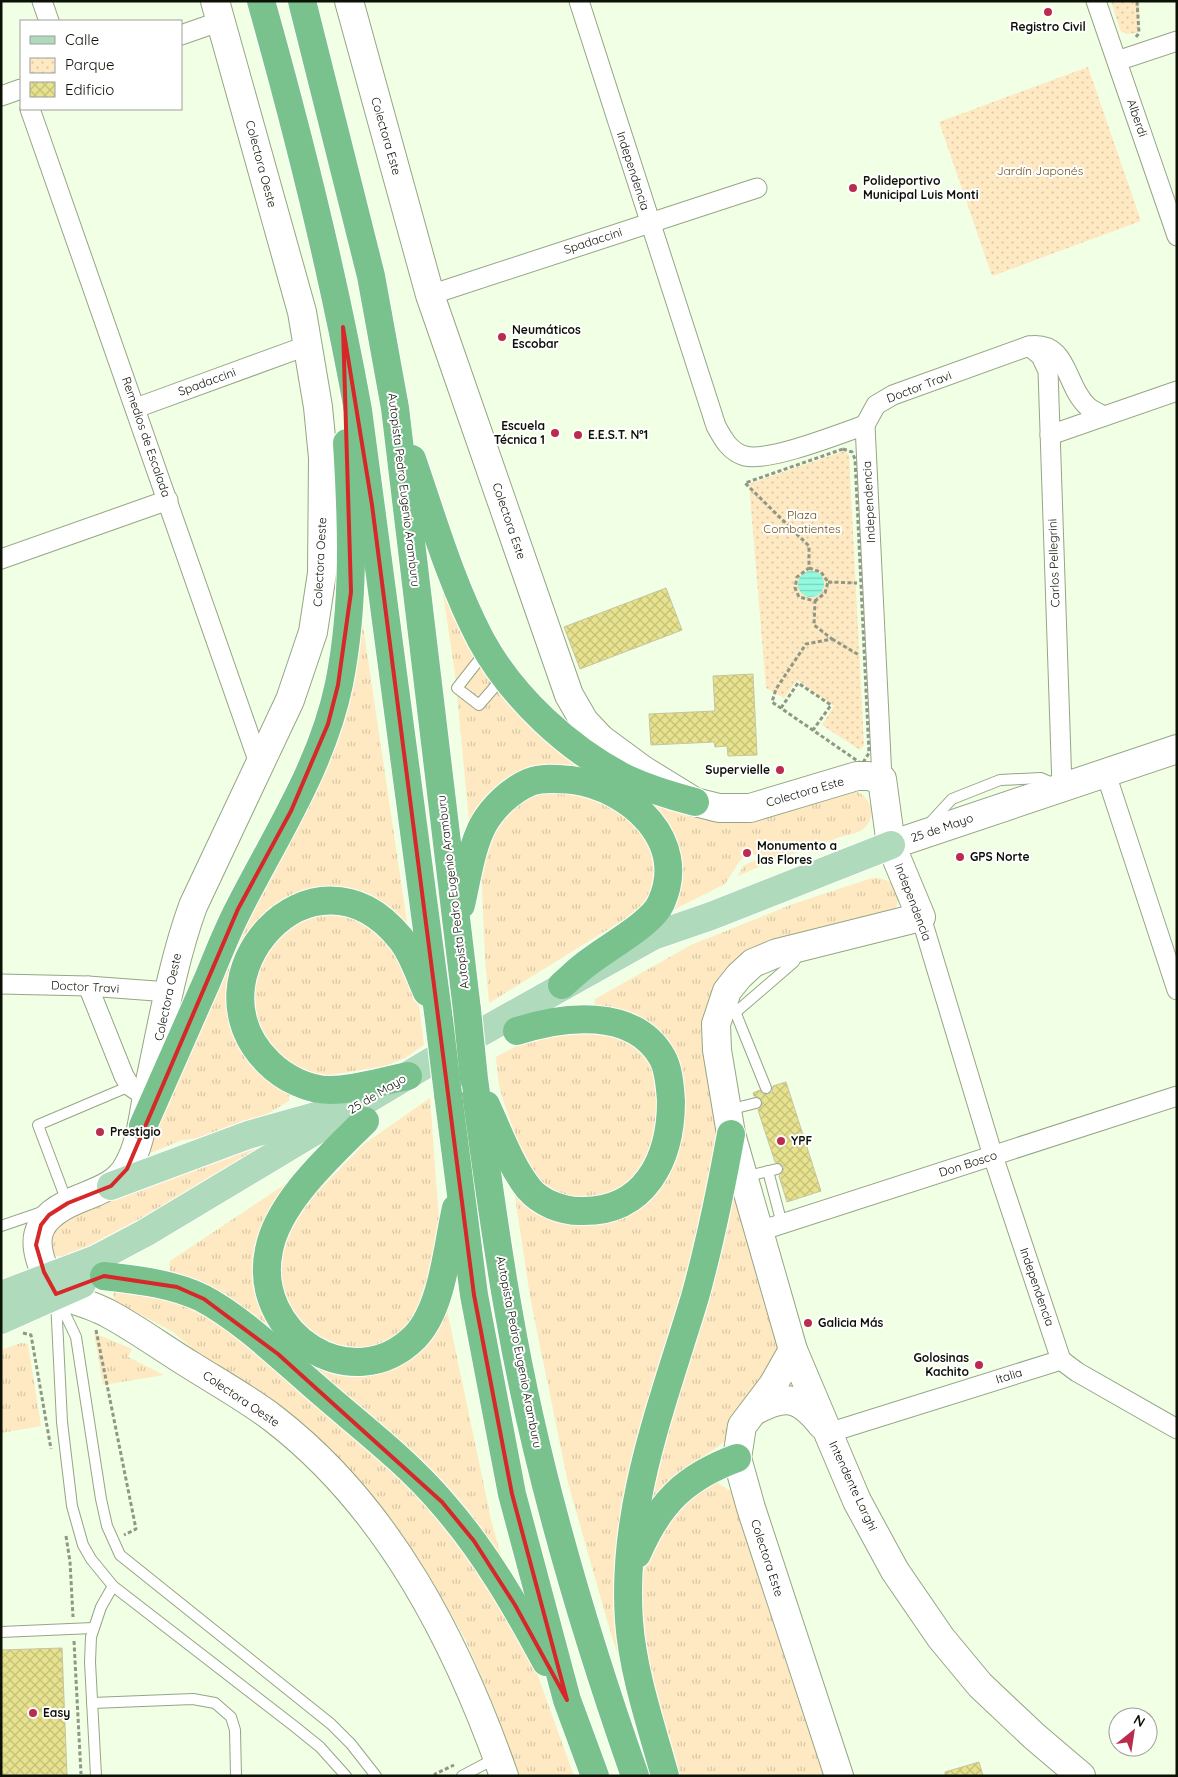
<svg xmlns="http://www.w3.org/2000/svg" width="1178" height="1777" font-family="Quicksand,sans-serif">
<defs>
<pattern id="grass-tufts" width="24" height="20" patternUnits="userSpaceOnUse" patternTransform="scale(1.25)"><rect width="24" height="20" fill="#fee9c2"/><path d="M3 7l-1-3M5 7V3M7 7l1-3M15 17l-1-3M17 17v-4M19 17l1-3" fill="none" stroke="#d8c7a5"/></pattern>
<pattern id="park-dots" width="8" height="8" patternUnits="userSpaceOnUse" patternTransform="scale(1.25)"><rect width="8" height="8" fill="#fee9c2"/><path d="M2 2h.1M6 6h.1" fill="none" stroke="#d8c7a5" stroke-width="1.8" stroke-linecap="round"/></pattern>
<pattern id="water-rules" width="6" height="5" patternUnits="userSpaceOnUse" patternTransform="scale(1.25)"><rect width="6" height="5" fill="#91f9de"/><path d="M0 2.5h6" fill="none" stroke="#7cd4bd"/></pattern>
<pattern id="building-cross-hatch" width="8" height="8" patternUnits="userSpaceOnUse" patternTransform="scale(1.25)"><rect width="8" height="8" fill="#e7e28e"/><path d="M0 0l8 8M0 8l8-8" fill="none" stroke="#c5c179"/></pattern>
</defs>
<rect width="100%" height="100%" fill="#f1ffe4"/>
<g fill="url(#grass-tufts)">
<path d="M439 567 479 650 456 681Z"/>
<path d="M361 612 407 922 402 920 389 907 363 892 339 886 314 890 292 897 232 994 290 1085 289 1101 262 1117 212 1137 182 1140 143 1156Z"/>
<path d="M485 660 498 674 477 700 462 688Z"/>
<path d="M504 683 655 796 858 792C873 800 877 819 862 830 856 834 846 835 840 837 818 845 796 853 774 860L759 855 748 854 739 862 725 884 675 909 668 910 679 852 671 826 650 803 573 768 470 831 457 695 479 711Z"/>
<path d="M554 785 626 808 661 861 649 904 489 1003 485 960 481 862 495 828 510 807Z"/>
<path d="M755 860 765 864 738 876 743 866Z"/>
<path d="M872 878C894 877 907 893 893 912L728 972 717 1166 635 1466 643 1727 611 1634 568 1483 530 1297 513 1183 538 1202H637L680 1078 594 1007 595 999 691 945 793 904Z"/>
<path d="M328 903 392 941 418 998 424 1045 405 1058 385 1066 336 1074 322 1079 295 1073 258 1040 247 976 269 936Z"/>
<path d="M623 1031 664 1080 654 1165 603 1203 549 1192 528 1170 504 1103 499 1086 496 1057 540 1033Z"/>
<path d="M430 1098 439 1220 435 1265 422 1315 378 1349 330 1348 284 1309 277 1249 310 1187H322L364 1144Z"/>
<path d="M272 1143 201 1188 65 1260 55 1255 50 1246 53 1226C95 1204 139 1187 184 1171 213 1161 242 1150 272 1143Z"/>
<path d="M293 1179 281 1207 271 1314 367 1367 443 1311 447 1310 491 1519 504 1567 195 1281 169 1272 170 1261Z"/>
<path d="M733 1179 779 1342 775 1361 730 1438 690 1466 646 1510Z"/>
<path d="M117 1289 201 1303 422 1486 528 1648 574 1776H517L494 1707 465 1639 431 1579 377 1508 173 1332 115 1301 113 1293Z"/>
<path d="M94 1333 132 1349 128 1357 164 1375 103 1385Z"/>
<path d="M21 1343 28 1344 41 1426 1 1433V1350Z"/>
<path d="M713 1480 737 1495 836 1776H675L638 1619 642 1575 666 1517Z"/>
</g>
<g fill="url(#park-dots)">
<path d="M1111 1H1139L1140 28 1137 33 1126 34 1120 30Z"/>
<path d="M1088 67 1141 221 992 276 939 122Z"/>
<path d="M844 451 849 455 864 745 860 750 822 725 834 706 797 680 784 698 766 688 749 484Z"/>
</g>
<circle fill="url(#water-rules)" cx="811" cy="584" r="13"/>
<g fill="url(#building-cross-hatch)" stroke="#c6c5a2">
<path d="M666 588 682 630 580 669 564 627Z"/>
<path d="M753 674 757 755 728 756 727 746 715 747 714 742 651 745 649 714 715 711 713 676Z"/>
<path d="M786 1082 821 1191 787 1202 779 1176 783 1171 784 1167 779 1163 775 1162 758 1110 762 1105V1101L758 1097 754 1096 753 1093 760 1090 762 1094H768L772 1092 773 1086Z"/>
<path d="M62 1648 67 1776H1V1650Z"/>
<path d="M979 1762 983 1776H945V1772Z"/>
</g>
<g fill="none" stroke-linecap="round" stroke-linejoin="round">
<g stroke="#96a586" stroke-width="12">
<g id="lane">
<path d="M486 651 457 688 479 705 504 676"/>
<path d="M928 825 952 799 1000 780 1041 778 1057 785"/>
<path d="M730 999 766 1088"/>
<path d="M736 1012 794 962 800 951"/>
<path d="M728 1110 756 1103"/>
<path d="M768 1171 782 1224"/>
<path d="M744 1177 777 1169"/>
<path d="M67 1202 38 1125 130 1086"/>
<path d="M1 1226 45 1211"/>
<path d="M58 1299 76 1337 101 1499 107 1526 120 1555 331 1724 351 1744 376 1776"/>
<path d="M56 1300 62 1422 72 1506 83 1545 91 1559 113 1586 294 1726 320 1747 346 1776"/>
<path d="M1 1632 93 1628"/>
<path d="M92 1703 193 1699 215 1703 231 1717 235 1730 236 1776"/>
<path d="M96 1776 90 1662 91 1637 101 1607 113 1586"/>
<path d="M462 1776 496 1758"/>
</g>
</g>
<g stroke="#96a586" stroke-width="21">
<g id="street">
<path d="M42 1 49 21"/>
<path d="M579 1 716 426C723 439 730 452 745 456 769 462 839 434 865 425L876 405 893 395 1029 346C1069 341 1064 384 1087 406 1091 410 1098 413 1104 416"/>
<path d="M1096 1 1177 236"/>
<path d="M181 35 221 21"/>
<path d="M1117 61 1177 41"/>
<path d="M1 96 21 89"/>
<path d="M30 109 260 766"/>
<path d="M430 295 757 188"/>
<path d="M1029 346 1041 356 1048 371 1062 787"/>
<path d="M136 408 306 346"/>
<path d="M865 425 882 779"/>
<path d="M1050 435 1177 391"/>
<path d="M1 559 168 500"/>
<path d="M1106 774 1177 990"/>
<path d="M921 917 993 1156 1061 1360"/>
<path d="M1 984 88 986 169 992"/>
<path d="M88 986 124 1076 130 1086 146 1097"/>
<path d="M760 1231 1177 1096"/>
<path d="M1061 1360 1077 1372 1177 1429"/>
<path d="M828 1433 1061 1360"/>
</g>
</g>
<g stroke="#96a586" stroke-width="30">
<g id="secondary">
<path d="M215 1 302 312 318 407 323 458 322 573 313 632 290 700 193 906C172 964 162 1026 149 1086 143 1114 142 1141 128 1166 119 1183 103 1189 86 1196 27 1218 28 1243 56 1294 73 1300 93 1305 109 1314 137 1329 164 1349 192 1366 219 1383 248 1399 274 1419 389 1508 457 1642 504 1776"/>
<path d="M349 1 430 295 569 695 584 721 601 739 643 770 695 802 719 808H750L857 776H868L882 779 891 845 921 917 777 953 753 963 739 976 727 991 716 1024 717 1050 731 1134 793 1350 857 1501 895 1571 941 1638 980 1685 1034 1736 1081 1776"/>
<path d="M891 845 1177 749"/>
<path d="M793 1350 773 1385 742 1426 737 1458 751 1508 839 1776"/>
<path d="M754 1411C786 1394 799 1396 822 1425"/>
</g>
</g>
<g stroke="#fff" stroke-width="30">
<g id="primary">
<path d="M111 1186 248 1135 323 1114"/>
<path d="M1 1295 96 1259 145 1233 455 1047 653 936 711 916 891 845"/>
<path d="M1 1320 82 1284"/>
</g>
</g>
<g stroke="#fff" stroke-width="30">
<g id="highway">
<path d="M261 1C299 136 333 272 358 410L439 1020"/>
<path d="M302 1 371 276 395 408 467 1010"/>
<path d="M412 459C433 520 451 583 481 640 512 697 569 750 627 779 649 789 672 796 695 802"/>
<path d="M461 905C467 879 471 848 483 825 493 807 511 790 530 782 543 777 558 779 572 780 631 788 689 841 661 903 652 924 604 949 585 965 577 971 570 978 562 985"/>
<path d="M408 1076C382 1081 356 1090 330 1090 308 1090 284 1078 269 1063 182 979 312 831 400 938 413 953 419 975 427 992"/>
<path d="M474 1079C485 1158 495 1237 509 1314 536 1469 583 1628 635 1776"/>
<path d="M448 1094 474 1295 512 1494 567 1700 595 1776"/>
<path d="M486 1105C499 1133 510 1165 529 1189 541 1203 562 1211 580 1211 645 1213 671 1159 671 1101 670 1087 669 1069 662 1057 633 1007 563 1016 517 1031"/>
<path d="M365 1121C331 1155 278 1202 269 1250 251 1334 352 1400 415 1337 443 1308 447 1247 456 1208"/>
<path d="M143 1126C164 1078 186 1029 207 981 217 957 227 931 239 908 276 835 322 766 339 684 355 604 352 524 347 443"/>
<path d="M104 1276C137 1280 171 1283 202 1298 239 1317 281 1357 312 1384 356 1423 405 1459 443 1504 485 1552 516 1606 546 1662"/>
<path d="M637 1554C659 1503 685 1477 737 1458"/>
<path d="M665 1776C651 1725 633 1674 629 1621 621 1508 663 1403 695 1297 710 1243 721 1189 731 1134"/>
</g>
</g>
<g stroke="#8e9884" stroke-width="3" stroke-dasharray="4 2.5" stroke-linecap="butt">
<path d="M1136 37 1139 33 1137 1"/>
<path d="M843 449 852 452 855 459 869 753 862 764 772 702 776 689 806 644 832 639 814 625 815 601 799 597 795 588 797 577 809 568V546L745 483Z"/>
<path d="M809 568 821 572 828 582 825 593 815 601"/>
<path d="M828 582 857 583"/>
<path d="M832 639 859 655"/>
<path d="M781 708 798 683 831 705 813 730"/>
<path d="M96 1330 136 1529 124 1535"/>
<path d="M23 1333 31 1335 51 1449"/>
<path d="M66 1536 70 1562 73 1617"/>
<path d="M74 1641 81 1774"/>
<path d="M435 1776V1774L454 1765"/>
</g>
<use href="#lane" stroke="#fff" stroke-width="10"/>
<use href="#street" stroke="#fff" stroke-width="19"/>
<use href="#secondary" stroke="#fff" stroke-width="28"/>
<use href="#primary" stroke="#afdabb" stroke-width="28"/>
<use href="#highway" stroke="#7ac28d" stroke-width="28"/>
<g stroke="#fff" stroke-width="30" stroke-linecap="butt">
<g id="highway-bridge">
<path d="M467 1010 474 1079"/>
<path d="M439 1020 448 1094"/>
</g>
</g>
<use href="#highway-bridge" stroke="#7ac28d" stroke-width="28"/>
</g>
<path fill="none" stroke="#d62828" stroke-width="4" stroke-linejoin="round" d="M343 327 372 505 474 1295 512 1494 567 1700 515 1605 474 1541 442 1502 278 1354 204 1299 177 1287 104 1276 56 1294 44 1272 36 1245 41 1225 49 1215 68 1203 111 1186 127 1169 238 909 291 811 328 724 338 685 351 592Z"/>
<g fill="#bb2b4e" stroke="#fff" stroke-width="2">
<circle cx="1048" cy="12" r="5"/>
<circle cx="853" cy="188" r="5"/>
<circle cx="502" cy="337" r="5"/>
<circle cx="555" cy="433" r="5"/>
<circle cx="578" cy="435" r="5"/>
<circle cx="780" cy="770" r="5"/>
<circle cx="747" cy="853" r="5"/>
<circle cx="960" cy="857" r="5"/>
<circle cx="100" cy="1132" r="5"/>
<circle cx="781" cy="1141" r="5"/>
<circle cx="808" cy="1323" r="5"/>
<circle cx="979" cy="1365" r="5"/>
<circle cx="33" cy="1713" r="5"/>
</g>
<g text-anchor="middle" stroke-width="4" stroke-linejoin="round" paint-order="stroke">
<g font-size="12" font-weight="bold" fill="#0c1106" stroke="#fff" text-anchor="start">
<text x="1048" y="31" text-anchor="middle">Registro Civil</text>
<text x="863" y="185">Polideportivo<tspan x="863" dy="14">Municipal Luis Monti</tspan></text>
<text x="512" y="334">Neumáticos<tspan x="512" dy="14">Escobar</tspan></text>
<text x="545" y="430" text-anchor="end">Escuela<tspan x="545" dy="14">Técnica 1</tspan></text>
<text x="588" y="439">E.E.S.T. Nº1</text>
<text x="770" y="774" text-anchor="end">Supervielle</text>
<text x="757" y="850">Monumento a<tspan x="757" dy="14">las Flores</tspan></text>
<text x="970" y="861">GPS Norte</text>
<text x="110" y="1136">Prestigio</text>
<text x="791" y="1145">YPF</text>
<text x="818" y="1327">Galicia Más</text>
<text x="969" y="1362" text-anchor="end">Golosinas<tspan x="969" dy="14">Kachito</tspan></text>
<text x="43" y="1717">Easy</text>
</g>
<g font-size="12" fill="#0c1106" stroke="#fff">
<text transform="translate(1137 118) rotate(71)" y="4">Alberdi</text>
<text transform="translate(386 136) rotate(74)" y="4">Colectora Este</text>
<text transform="translate(261 164) rotate(75)" y="4">Colectora Oeste</text>
<text transform="translate(633 171) rotate(72)" y="4">Independencia</text>
<text transform="translate(593 241) rotate(-18)" y="4">Spadaccini</text>
<text transform="translate(207 382) rotate(-20)" y="4">Spadaccini</text>
<text transform="translate(919 387) rotate(-21)" y="4">Doctor Travi</text>
<text transform="translate(146 437) rotate(71)" y="4">Remedios de Escalada</text>
<text transform="translate(404 490) rotate(83)" y="4">Autopista Pedro Eugenio Aramburu</text>
<text transform="translate(869 502) rotate(-93)" y="4">Independencia</text>
<text transform="translate(509 521) rotate(71)" y="4">Colectora Este</text>
<text transform="translate(320 562) rotate(-87)" y="4">Colectora Oeste</text>
<text transform="translate(1054 563) rotate(-92)" y="4">Carlos Pellegrini</text>
<text transform="translate(805 792) rotate(-16)" y="4">Colectora Este</text>
<text transform="translate(942 828) rotate(-19)" y="4">25 de Mayo</text>
<text transform="translate(453 892) rotate(-97)" y="4">Autopista Pedro Eugenio Aramburu</text>
<text transform="translate(913 902) rotate(69)" y="4">Independencia</text>
<text transform="translate(85 987) rotate(3)" y="4">Doctor Travi</text>
<text transform="translate(168 997) rotate(-78)" y="4">Colectora Oeste</text>
<text transform="translate(377 1094) rotate(-31)" y="4">25 de Mayo</text>
<text transform="translate(968 1164) rotate(-18)" y="4">Don Bosco</text>
<text transform="translate(1037 1287) rotate(71)" y="4">Independencia</text>
<text transform="translate(519 1352) rotate(79)" y="4">Autopista Pedro Eugenio Aramburu</text>
<text transform="translate(1009 1376) rotate(-17)" y="4">Italia</text>
<text transform="translate(241 1399) rotate(34)" y="4">Colectora Oeste</text>
<text transform="translate(853 1486) rotate(65)" y="4">Intendente Larghi</text>
<text transform="translate(767 1558) rotate(72)" y="4">Colectora Este</text>
</g>
<g font-size="12" fill="#6c5117" stroke="#fff">
<text x="1040" y="175">Jardín Japonés</text>
<text x="802" y="519">Plaza<tspan x="802" dy="14">Combatientes</tspan></text>
</g>
</g>
<rect width="1178" height="1777" fill="none" stroke="#0c1106" stroke-width="5"/>
<rect x="20" y="20" width="162" height="90" fill="#ffffff" stroke="#9ea09b"/>
<rect x="30" y="36" width="25" height="8" fill="#afdabb" stroke="#9ea09b"/>
<text x="65" y="45" font-size="15" fill="#0c1106">Calle</text>
<rect x="30" y="58" width="25" height="15" fill="url(#park-dots)" stroke="#9ea09b"/>
<text x="65" y="70" font-size="15" fill="#0c1106">Parque</text>
<rect x="30" y="82" width="25" height="15" fill="url(#building-cross-hatch)" stroke="#9ea09b"/>
<text x="65" y="95" font-size="15" fill="#0c1106">Edificio</text>
<g transform="translate(1133 1732) rotate(30)"><circle r="24" fill="#ffffff" stroke="#9ea09b"/>
<path d="M0-4L9 19L0 12L-9 19Z" fill="#bb2b4e"/>
<text y="-8" font-size="14" font-weight="bold" text-anchor="middle" fill="#0c1106">N</text>
</g>
</svg>
